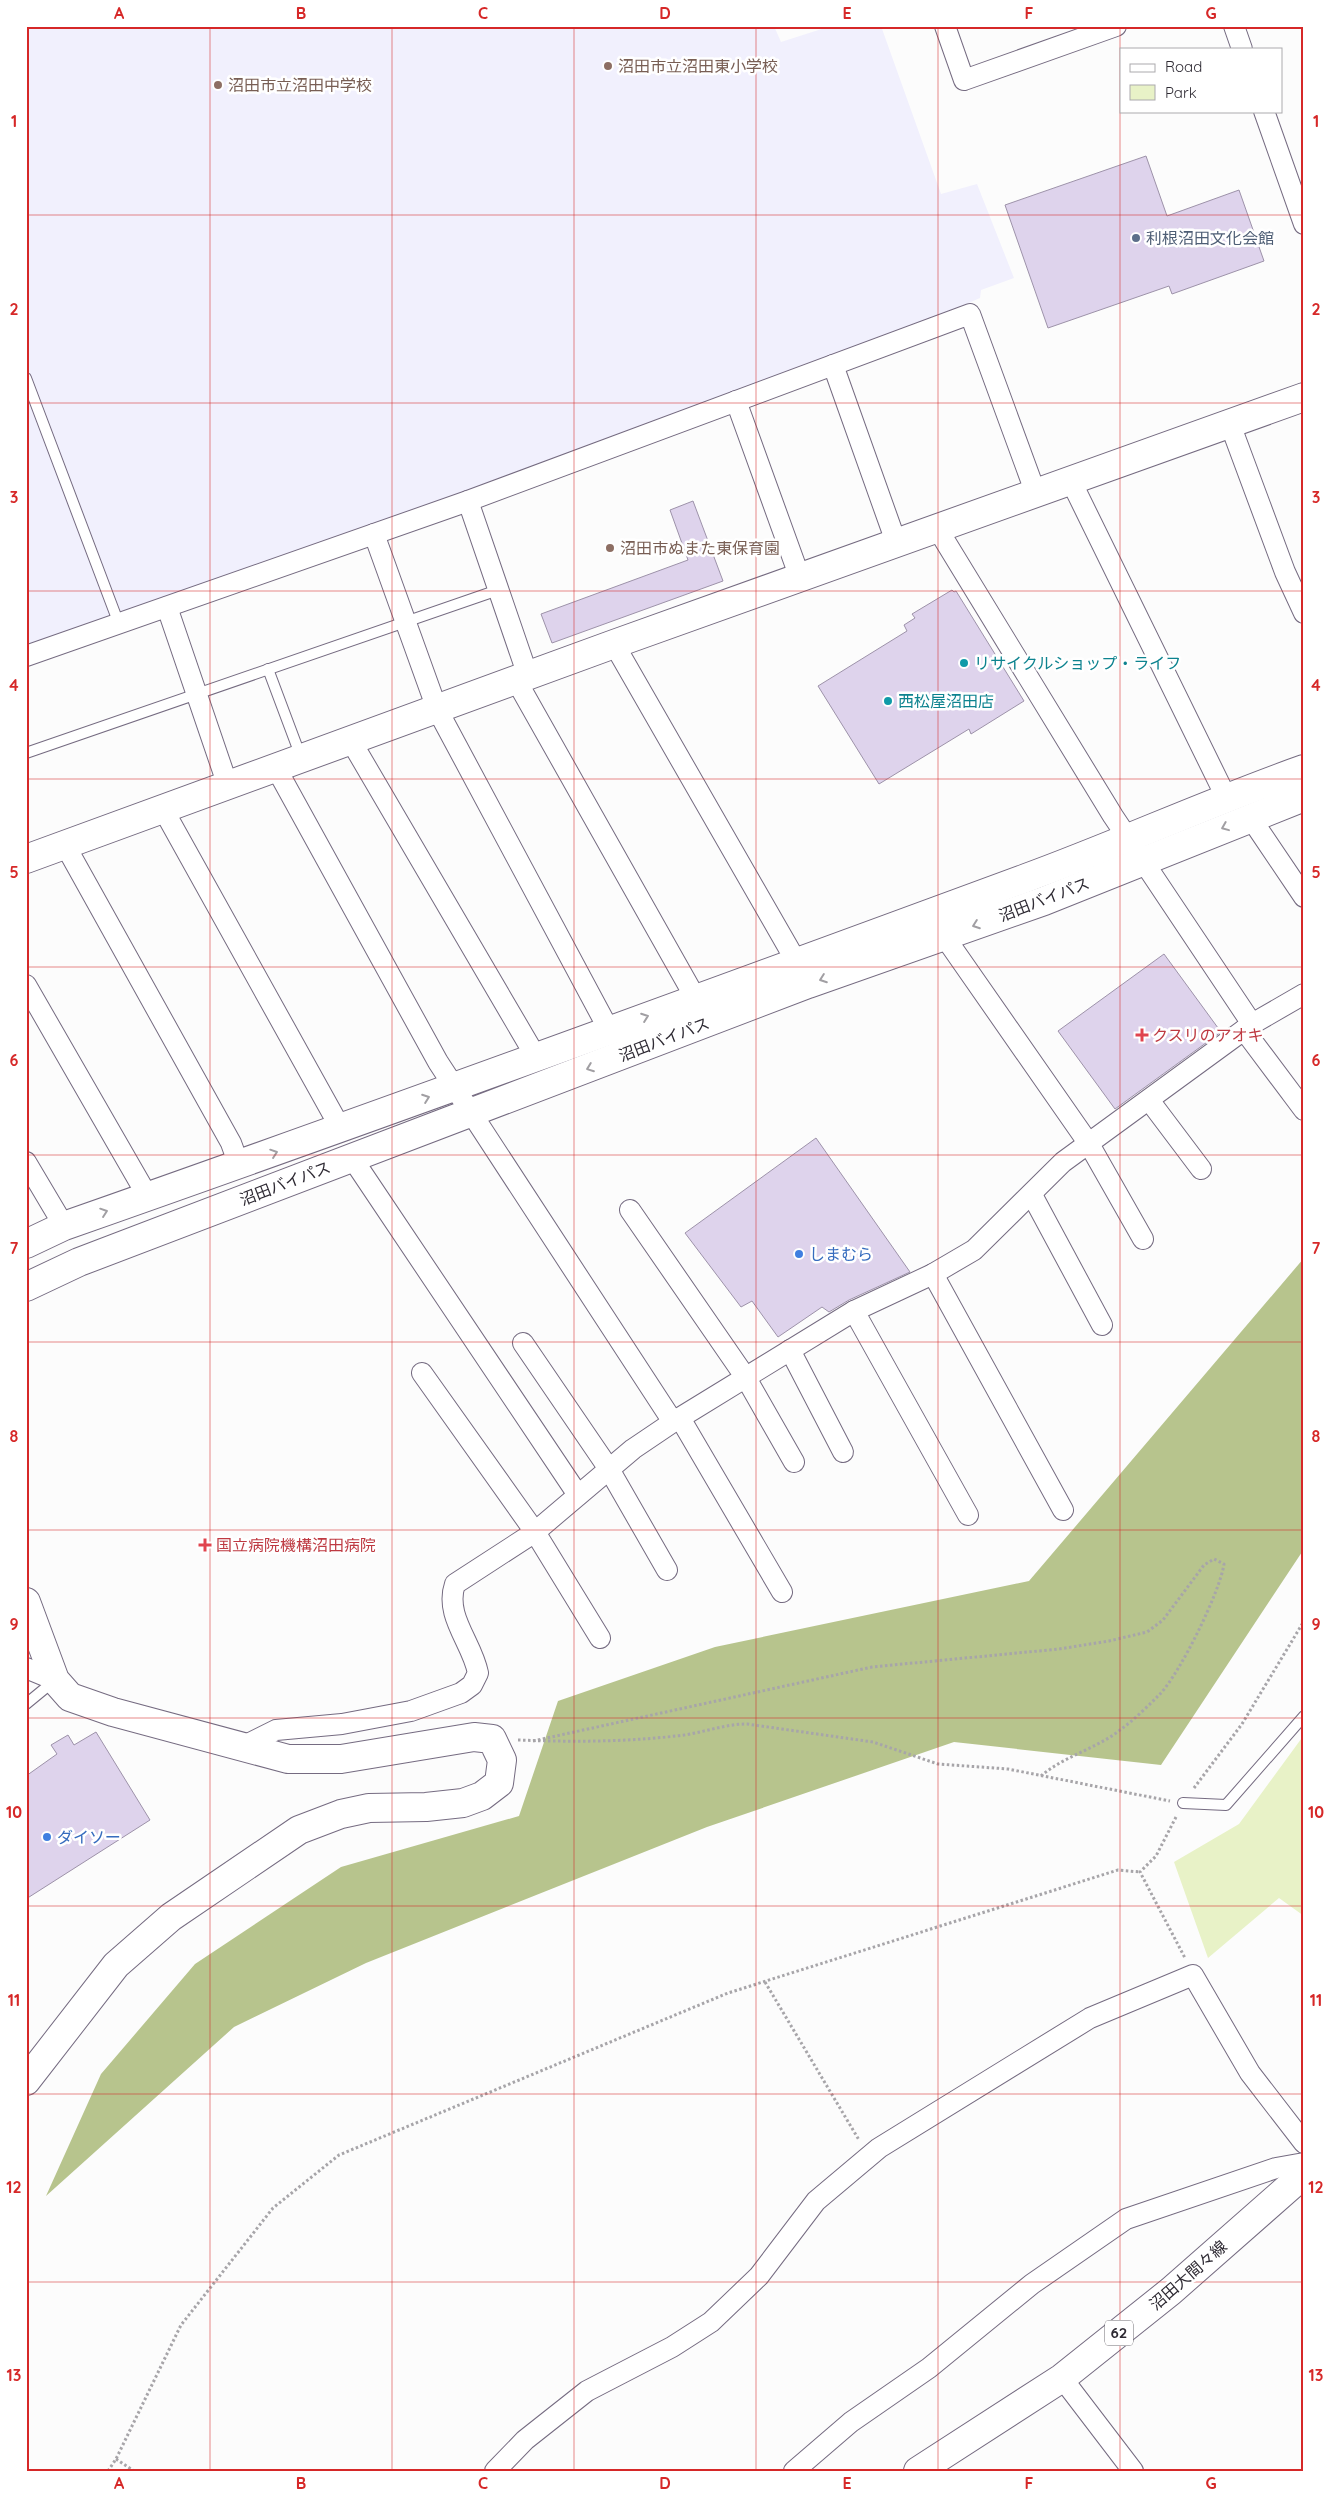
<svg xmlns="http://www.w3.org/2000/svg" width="1330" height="2497" font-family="Quicksand,'Noto Sans JP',sans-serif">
<rect width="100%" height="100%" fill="#fcfcfc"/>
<path fill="#f1f0fd" d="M26 26H774L781 42 831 26H881L941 194 977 184 1014 278 981 290 980 298 946 313 563 458 26 646Z"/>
<path fill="#e8f2c7" d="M1304 1735V1916L1279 1898 1208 1958 1174 1862 1239 1824Z"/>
<path fill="#b7c48d" d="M1304 1258V1549L1161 1765 954 1742 707 1827 366 1963 234 2027 46 2196 101 2074 195 1964 341 1867 519 1816 558 1701 715 1647 1029 1581Z"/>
<g fill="#ded3ec" stroke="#9d92a9">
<path d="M1146 156 1167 216 1239 190 1264 261 1172 294 1169 286 1048 328 1005 205Z"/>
<path d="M693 501 723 581 552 643 541 614 688 560 670 510Z"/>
<path d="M952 590 954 592 956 591 1024 701 971 734 969 729 879 784 818 686 907 631 904 625 915 618 912 614Z"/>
<path d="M1164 954 1221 1032 1115 1109 1058 1031Z"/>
<path d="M816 1138 910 1272 849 1300 829 1312 822 1307 778 1337 752 1301 741 1307 685 1233Z"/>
<path d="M96 1732 150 1820 26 1899V1776L57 1754 51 1745 68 1735 74 1745Z"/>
</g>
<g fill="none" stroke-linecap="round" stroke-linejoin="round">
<g stroke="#756b81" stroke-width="12">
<g id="lane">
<path d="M26 378 119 624"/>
<path d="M268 669 301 757"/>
<path d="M26 753 498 590"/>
<path d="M26 1704 54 1681"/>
<path d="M1183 1803 1226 1805 1304 1716"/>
</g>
</g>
<g stroke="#756b81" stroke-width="22">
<g id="street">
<path d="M945 26 964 80 1116 26"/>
<path d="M1234 26 1242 49"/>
<path d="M1264 111 1304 224"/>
<path d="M833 365 896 542"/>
<path d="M736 401 800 578"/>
<path d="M1230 424 1285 572 1304 613"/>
<path d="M1071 481 1226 797"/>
<path d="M468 501 528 676"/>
<path d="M937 528 1113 816 1252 1024"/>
<path d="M374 534 437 709 609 1030"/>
<path d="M167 607 228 786"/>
<path d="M614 644 796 961"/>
<path d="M26 656 468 501 970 314 1036 494"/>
<path d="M516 680 696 999"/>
<path d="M351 741 536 1057"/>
<path d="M276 768 438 1062 673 1422"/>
<path d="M163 809 341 1129"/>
<path d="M1250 817 1304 897"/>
<path d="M65 845 231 1143 239 1165"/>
<path d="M944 936 1089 1144 1143 1239"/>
<path d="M26 985 148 1197"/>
<path d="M1244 1030 1304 1110"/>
<path d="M1149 1100 1201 1169"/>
<path d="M352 1158 578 1495"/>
<path d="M26 1162 64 1226"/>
<path d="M1032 1195 1102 1325"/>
<path d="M630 1210 746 1378 794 1462"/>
<path d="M933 1274 1063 1510"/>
<path d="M854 1311 968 1515"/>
<path d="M523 1343 609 1469 667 1570"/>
<path d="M790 1350 843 1452"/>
<path d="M422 1373 535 1532 600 1638"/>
<path d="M680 1418 782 1592"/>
<path d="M26 1668 55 1680"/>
<path d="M242 1747 276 1730 342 1724 411 1711 461 1693 472 1685 478 1673C472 1642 444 1616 455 1584L535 1532 633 1449 673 1422 854 1311 933 1274 974 1250 1063 1162 1252 1024 1304 994"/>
<path d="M1062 2378 1133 2471"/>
<path d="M495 2471 525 2440 587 2391 672 2347 711 2322 759 2276 816 2201 879 2148 1090 2018 1193 1975 1250 2073 1304 2143"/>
<path d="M794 2471 851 2422 929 2368 1032 2284 1126 2219 1276 2168 1304 2163"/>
</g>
</g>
<g stroke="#756b81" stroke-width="30">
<g id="secondary">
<path d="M26 859 614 644 1304 397"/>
<path d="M26 1244 64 1226C386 1113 706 996 1026 878 1119 844 1210 802 1304 769"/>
<path d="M26 1287 79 1262 808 984 1044 901 1304 797"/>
<path d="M26 1602 55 1680 70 1697 113 1712 288 1759H341L474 1737 492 1739 502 1760 499 1783 482 1796 463 1803 426 1807 369 1808 341 1814 299 1830 171 1917 116 1965 26 2081"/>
</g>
</g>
<g stroke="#756b81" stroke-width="30">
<path id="primary" d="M918 2471 1062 2378 1171 2291 1304 2174"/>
</g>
<g stroke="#a7a5a9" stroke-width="3" stroke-dasharray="2.5 2.5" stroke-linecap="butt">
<path d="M518 1740C571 1742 623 1742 676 1736 700 1734 723 1724 747 1724L873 1742 938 1764 1008 1769 1170 1801"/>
<path d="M533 1741 872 1667 1059 1649 1109 1641 1147 1632 1163 1620 1204 1565 1214 1559 1224 1564C1220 1592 1180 1673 1160 1694 1148 1706 1134 1720 1120 1730 1096 1749 1064 1756 1041 1776"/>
<path d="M1194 1788 1242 1724 1304 1621"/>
<path d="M1176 1817 1156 1856 1140 1872 1185 1958"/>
<path d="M765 1982 859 2140"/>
<path d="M116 2459 134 2471"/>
<path d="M108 2471 116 2459 181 2325 273 2208 339 2155 728 1993 1118 1870 1140 1872"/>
</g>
<use href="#lane" stroke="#fff" stroke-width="10"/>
<use href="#street" stroke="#fff" stroke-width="20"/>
<use href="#secondary" stroke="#fff" stroke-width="28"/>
<use href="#primary" stroke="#fff" stroke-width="28"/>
</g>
<defs><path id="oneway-chevron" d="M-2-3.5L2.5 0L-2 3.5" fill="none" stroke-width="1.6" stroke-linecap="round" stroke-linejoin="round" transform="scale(1.25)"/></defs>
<g stroke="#a19fa3">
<use href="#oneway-chevron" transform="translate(1225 827) rotate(158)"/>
<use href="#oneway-chevron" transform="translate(976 925) rotate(160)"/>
<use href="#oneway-chevron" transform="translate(823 979) rotate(160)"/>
<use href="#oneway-chevron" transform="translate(645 1017) rotate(-20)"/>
<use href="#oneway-chevron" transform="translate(590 1068) rotate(159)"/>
<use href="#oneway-chevron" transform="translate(426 1098) rotate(-20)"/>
<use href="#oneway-chevron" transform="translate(274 1153) rotate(-19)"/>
<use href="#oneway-chevron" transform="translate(104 1212) rotate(-19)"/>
</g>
<path fill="none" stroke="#d62828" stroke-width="1" stroke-opacity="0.55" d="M210 26V2471M392 26V2471M574 26V2471M756 26V2471M938 26V2471M1120 26V2471M26 215H1304M26 403H1304M26 591H1304M26 779H1304M26 967H1304M26 1155H1304M26 1342H1304M26 1530H1304M26 1718H1304M26 1906H1304M26 2094H1304M26 2282H1304"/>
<g fill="#8d6e63" stroke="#fff" stroke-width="2">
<circle cx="608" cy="66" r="5"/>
<circle cx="218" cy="85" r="5"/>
<circle cx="610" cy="548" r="5"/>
</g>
<circle fill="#5c6f8a" stroke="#fff" stroke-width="2" cx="1136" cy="238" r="5"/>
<g fill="#0f9aa8" stroke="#fff" stroke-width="2">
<circle cx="964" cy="663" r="5"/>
<circle cx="888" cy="701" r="5"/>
</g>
<g fill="#e0444e" stroke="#fff" stroke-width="2">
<path d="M1139.5 1027.5h5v5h5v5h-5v5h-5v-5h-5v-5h5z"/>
<path d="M202.5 1537.5h5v5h5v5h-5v5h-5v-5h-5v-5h5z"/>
</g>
<g fill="#3f7fe0" stroke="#fff" stroke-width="2">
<circle cx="799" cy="1254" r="5"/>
<circle cx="47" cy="1837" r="5"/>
</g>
<g text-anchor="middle" stroke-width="5" stroke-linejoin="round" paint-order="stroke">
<rect fill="#fff" stroke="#6d6a70" stroke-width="1" x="1105" y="2320.5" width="28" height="25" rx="4"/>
<g font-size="15" font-weight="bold" fill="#2e2a33">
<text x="1119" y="2338">62</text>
</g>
<g font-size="16" fill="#785e54" stroke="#fff" text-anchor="start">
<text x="618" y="72">沼田市立沼田東小学校</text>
<text x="228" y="91">沼田市立沼田中学校</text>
<text x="620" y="554">沼田市ぬまた東保育園</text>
</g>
<g font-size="16" fill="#4e5e75" stroke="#fff" text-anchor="start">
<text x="1146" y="244">利根沼田文化会館</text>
</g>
<g font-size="16" fill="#0d838f" stroke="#fff" text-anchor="start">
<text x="974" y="669">リサイクルショップ・ライフ</text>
<text x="898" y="707">西松屋沼田店</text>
</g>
<g font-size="16" fill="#2e2a33" stroke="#fff">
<text transform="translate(1044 899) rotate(-21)" y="6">沼田バイパス</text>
<text transform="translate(664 1039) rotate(-21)" y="6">沼田バイパス</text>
<text transform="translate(285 1183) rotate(-21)" y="6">沼田バイパス</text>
<text transform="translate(1188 2275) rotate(-41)" y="6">沼田大間々線</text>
</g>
<g font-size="16" fill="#be3a42" stroke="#fff" text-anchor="start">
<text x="1152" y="1041">クスリのアオキ</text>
<text x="216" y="1551">国立病院機構沼田病院</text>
</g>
<g font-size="16" fill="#366cbe" stroke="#fff" text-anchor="start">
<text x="809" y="1260">しまむら</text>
<text x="57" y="1843">ダイソー</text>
</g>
</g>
<rect width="1330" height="2497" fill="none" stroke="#ffffff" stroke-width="55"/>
<rect x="1120" y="48" width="162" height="65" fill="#ffffff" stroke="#abaaad"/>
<rect x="1130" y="64" width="25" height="8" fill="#ffffff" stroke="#abaaad"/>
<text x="1165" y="72" font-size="15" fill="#2e2a33">Road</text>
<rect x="1130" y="85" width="25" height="15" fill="#e8f2c7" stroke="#abaaad"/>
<text x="1165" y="98" font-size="15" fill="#2e2a33">Park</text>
<rect x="28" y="28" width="1274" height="2442" fill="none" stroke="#d62828" stroke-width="2"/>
<g font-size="16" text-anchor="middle" font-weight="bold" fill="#d62828">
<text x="119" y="19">A</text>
<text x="301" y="19">B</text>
<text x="483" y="19">C</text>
<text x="665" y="19">D</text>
<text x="847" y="19">E</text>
<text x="1029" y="19">F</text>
<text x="1211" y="19">G</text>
<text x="14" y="127">1</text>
<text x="1316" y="127">1</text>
<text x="14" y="315">2</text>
<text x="1316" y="315">2</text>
<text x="14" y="503">3</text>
<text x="1316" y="503">3</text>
<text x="14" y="691">4</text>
<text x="1316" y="691">4</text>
<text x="14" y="878">5</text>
<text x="1316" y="878">5</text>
<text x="14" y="1066">6</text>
<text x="1316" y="1066">6</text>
<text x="14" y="1254">7</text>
<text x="1316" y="1254">7</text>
<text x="14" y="1442">8</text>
<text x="1316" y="1442">8</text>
<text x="14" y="1630">9</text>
<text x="1316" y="1630">9</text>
<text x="14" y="1818">10</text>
<text x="1316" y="1818">10</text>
<text x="14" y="2006">11</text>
<text x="1316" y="2006">11</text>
<text x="14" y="2193">12</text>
<text x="1316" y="2193">12</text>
<text x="14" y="2381">13</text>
<text x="1316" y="2381">13</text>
<text x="119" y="2489">A</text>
<text x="301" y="2489">B</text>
<text x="483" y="2489">C</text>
<text x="665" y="2489">D</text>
<text x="847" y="2489">E</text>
<text x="1029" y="2489">F</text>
<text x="1211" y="2489">G</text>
</g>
</svg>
